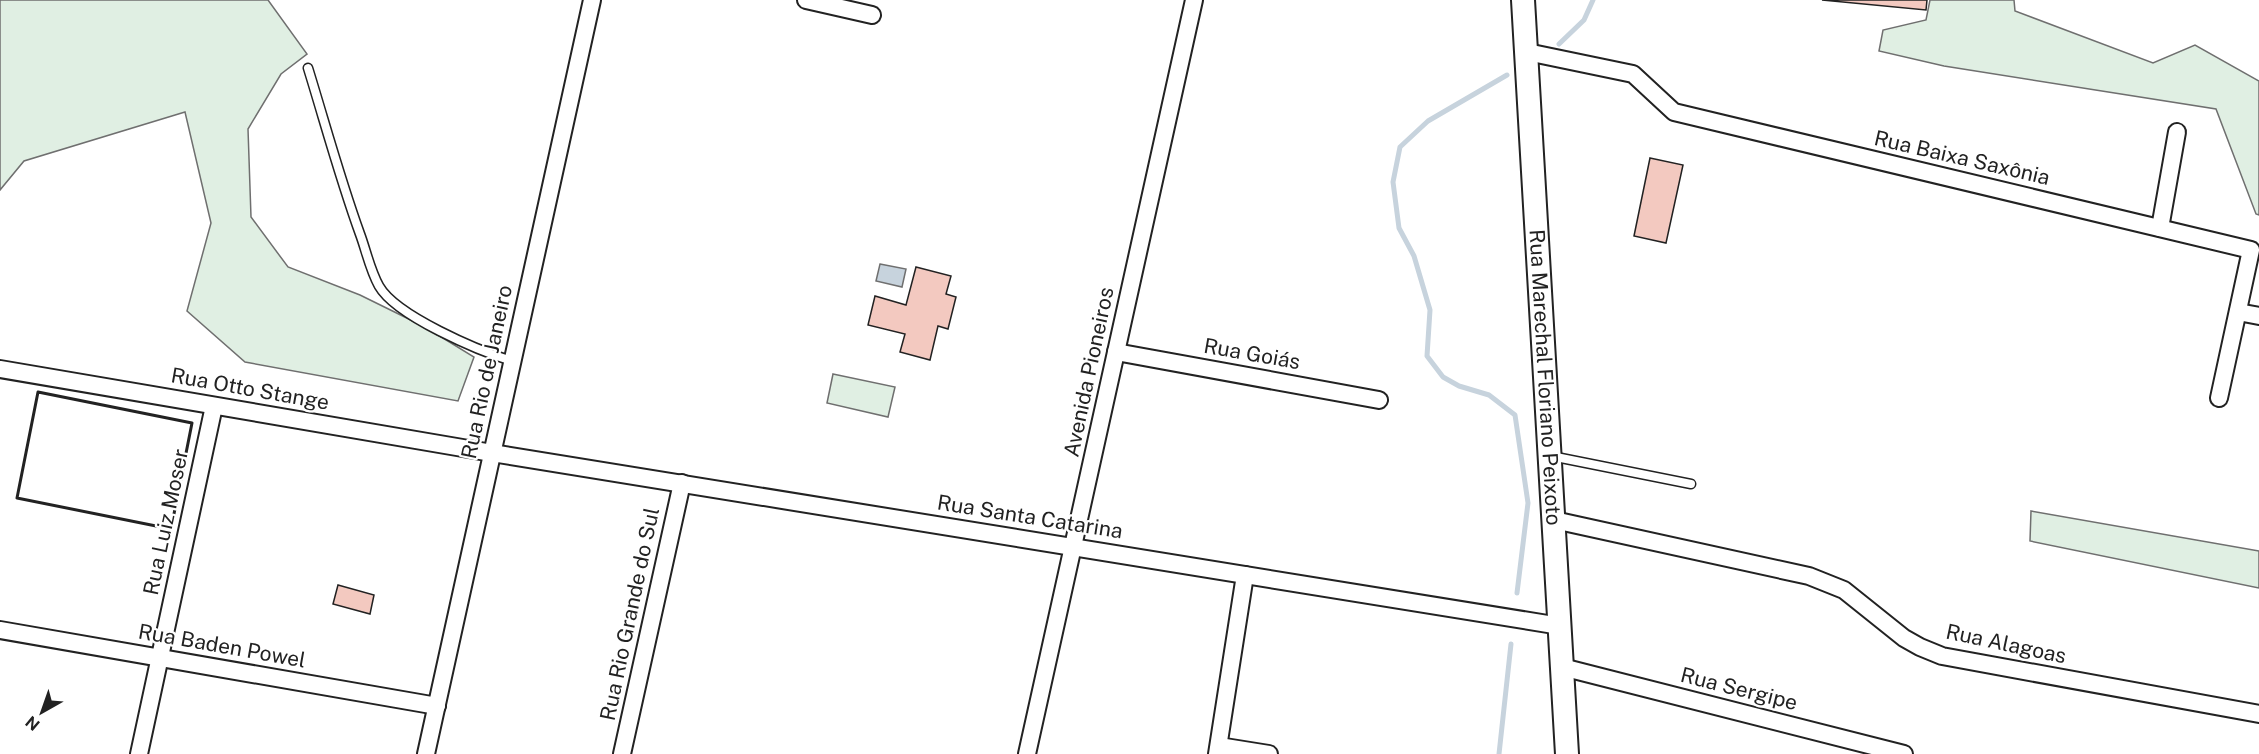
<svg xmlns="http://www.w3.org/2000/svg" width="2259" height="754" font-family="'Public Sans',sans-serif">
<rect width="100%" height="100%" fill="#fff"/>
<g fill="#e0efe3" stroke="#6f6f6f" stroke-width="1.5">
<path d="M0 0H268L307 54 281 74 248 129 251 217 288 267 360 295 425 327 474 357 458 401 245 362 187 311 211 223 185 112 24 161 0 190Z"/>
<path d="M1930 0H2014L2015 11 2153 63 2195 45 2259 81V215L2256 214 2216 109 1944 66 1879 51 1883 30 1926 20Z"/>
<path d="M833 374 895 387 888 417 827 403Z"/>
<path d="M2031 511 2259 551V588L2030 541Z"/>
</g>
<path fill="#c7d3dd" stroke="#6f6f6f" stroke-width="1.5" d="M880 264 906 269 902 287 876 281Z"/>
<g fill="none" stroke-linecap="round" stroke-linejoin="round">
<g stroke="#c7d3dd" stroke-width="5">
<path d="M1559 44 1584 20 1593 0"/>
<path d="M1507 75 1428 121 1400 147 1393 182 1399 228 1414 256 1430 310 1427 356 1443 377 1459 386 1489 395 1515 415 1528 503 1517 593"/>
<path d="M1499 754 1511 644"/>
</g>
</g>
<g fill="#f3c9c0" stroke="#222" stroke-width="1.5">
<path d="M1822 0H1927L1926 10Z"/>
<path d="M1650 158 1683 165 1666 243 1634 236Z"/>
<path d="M916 267 951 276 946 294 956 297 948 329 938 326 930 360 900 352 905 334 868 325 875 296 906 305Z"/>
<path d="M338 585 374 595 370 614 333 604Z"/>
</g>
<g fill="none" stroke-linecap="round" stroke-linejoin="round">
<g stroke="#222" stroke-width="11">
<g id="lane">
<path d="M308 68C325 123 340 179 360 234 366 250 370 270 379 286 396 316 479 351 512 361"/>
<path d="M1551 456 1691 484"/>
</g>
</g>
<g stroke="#222" stroke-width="20">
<g id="street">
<path d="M806 0 872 15"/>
<path d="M1527 52 1633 74 1674 112 2251 250 2219 398"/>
<path d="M2160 228 2177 132"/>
<path d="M2238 312 2259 316"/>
<path d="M1116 352 1379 400"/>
<path d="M0 369 492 453 1560 626"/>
<path d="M1554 520 1809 576 1844 590 1904 638 1920 647 1942 656 2259 714"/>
<path d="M0 630 437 706"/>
<path d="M1562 667 1904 754"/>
<path d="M1219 746 1269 754"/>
<path d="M139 754 214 406"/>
<path d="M426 754 592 0"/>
<path d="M622 754 682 483"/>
<path d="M1027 754 1194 0"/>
<path d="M1217 754 1245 575"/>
</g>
</g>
<g stroke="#222" stroke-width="26">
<g id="secondary">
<path id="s1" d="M1523 0 1567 754"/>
</g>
</g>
<use href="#lane" stroke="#fff" stroke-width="8"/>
<use href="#street" stroke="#fff" stroke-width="16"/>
<use href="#secondary" stroke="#fff" stroke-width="22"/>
<path stroke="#222" stroke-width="3" d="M38 392 192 423 171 529 17 498Z"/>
</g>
<g text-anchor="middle" stroke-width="4.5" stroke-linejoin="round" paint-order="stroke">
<g font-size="21" fill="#222" stroke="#fff">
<text transform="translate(1962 158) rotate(13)" y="7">Rua Baixa Saxônia</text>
<text transform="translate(1252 354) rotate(10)" y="7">Rua Goiás</text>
<text transform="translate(487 372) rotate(-78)" y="7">Rua Rio de Janeiro</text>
<text transform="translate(1089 372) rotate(-78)" y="7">Avenida Pioneiros</text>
<text dy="7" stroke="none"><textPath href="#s1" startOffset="378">Rua Marechal Floriano Peixoto</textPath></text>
<text transform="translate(250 389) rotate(10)" y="7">Rua Otto Stange</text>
<text transform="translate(1030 517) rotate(9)" y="7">Rua Santa Catarina</text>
<text transform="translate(166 522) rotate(-78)" y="7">Rua Luiz Moser</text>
<text transform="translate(630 614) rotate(-78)" y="7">Rua Rio Grande do Sul</text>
<text transform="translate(2006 644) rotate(12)" y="7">Rua Alagoas</text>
<text transform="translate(222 646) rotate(10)" y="7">Rua Baden Powel</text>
<text transform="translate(1739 689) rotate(14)" y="7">Rua Sergipe</text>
</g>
</g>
<g transform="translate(42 712) rotate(220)" stroke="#ffffff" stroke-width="4.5" paint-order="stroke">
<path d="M0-4.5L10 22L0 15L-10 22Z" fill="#222222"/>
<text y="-9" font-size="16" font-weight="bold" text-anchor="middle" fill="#222222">N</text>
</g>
</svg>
